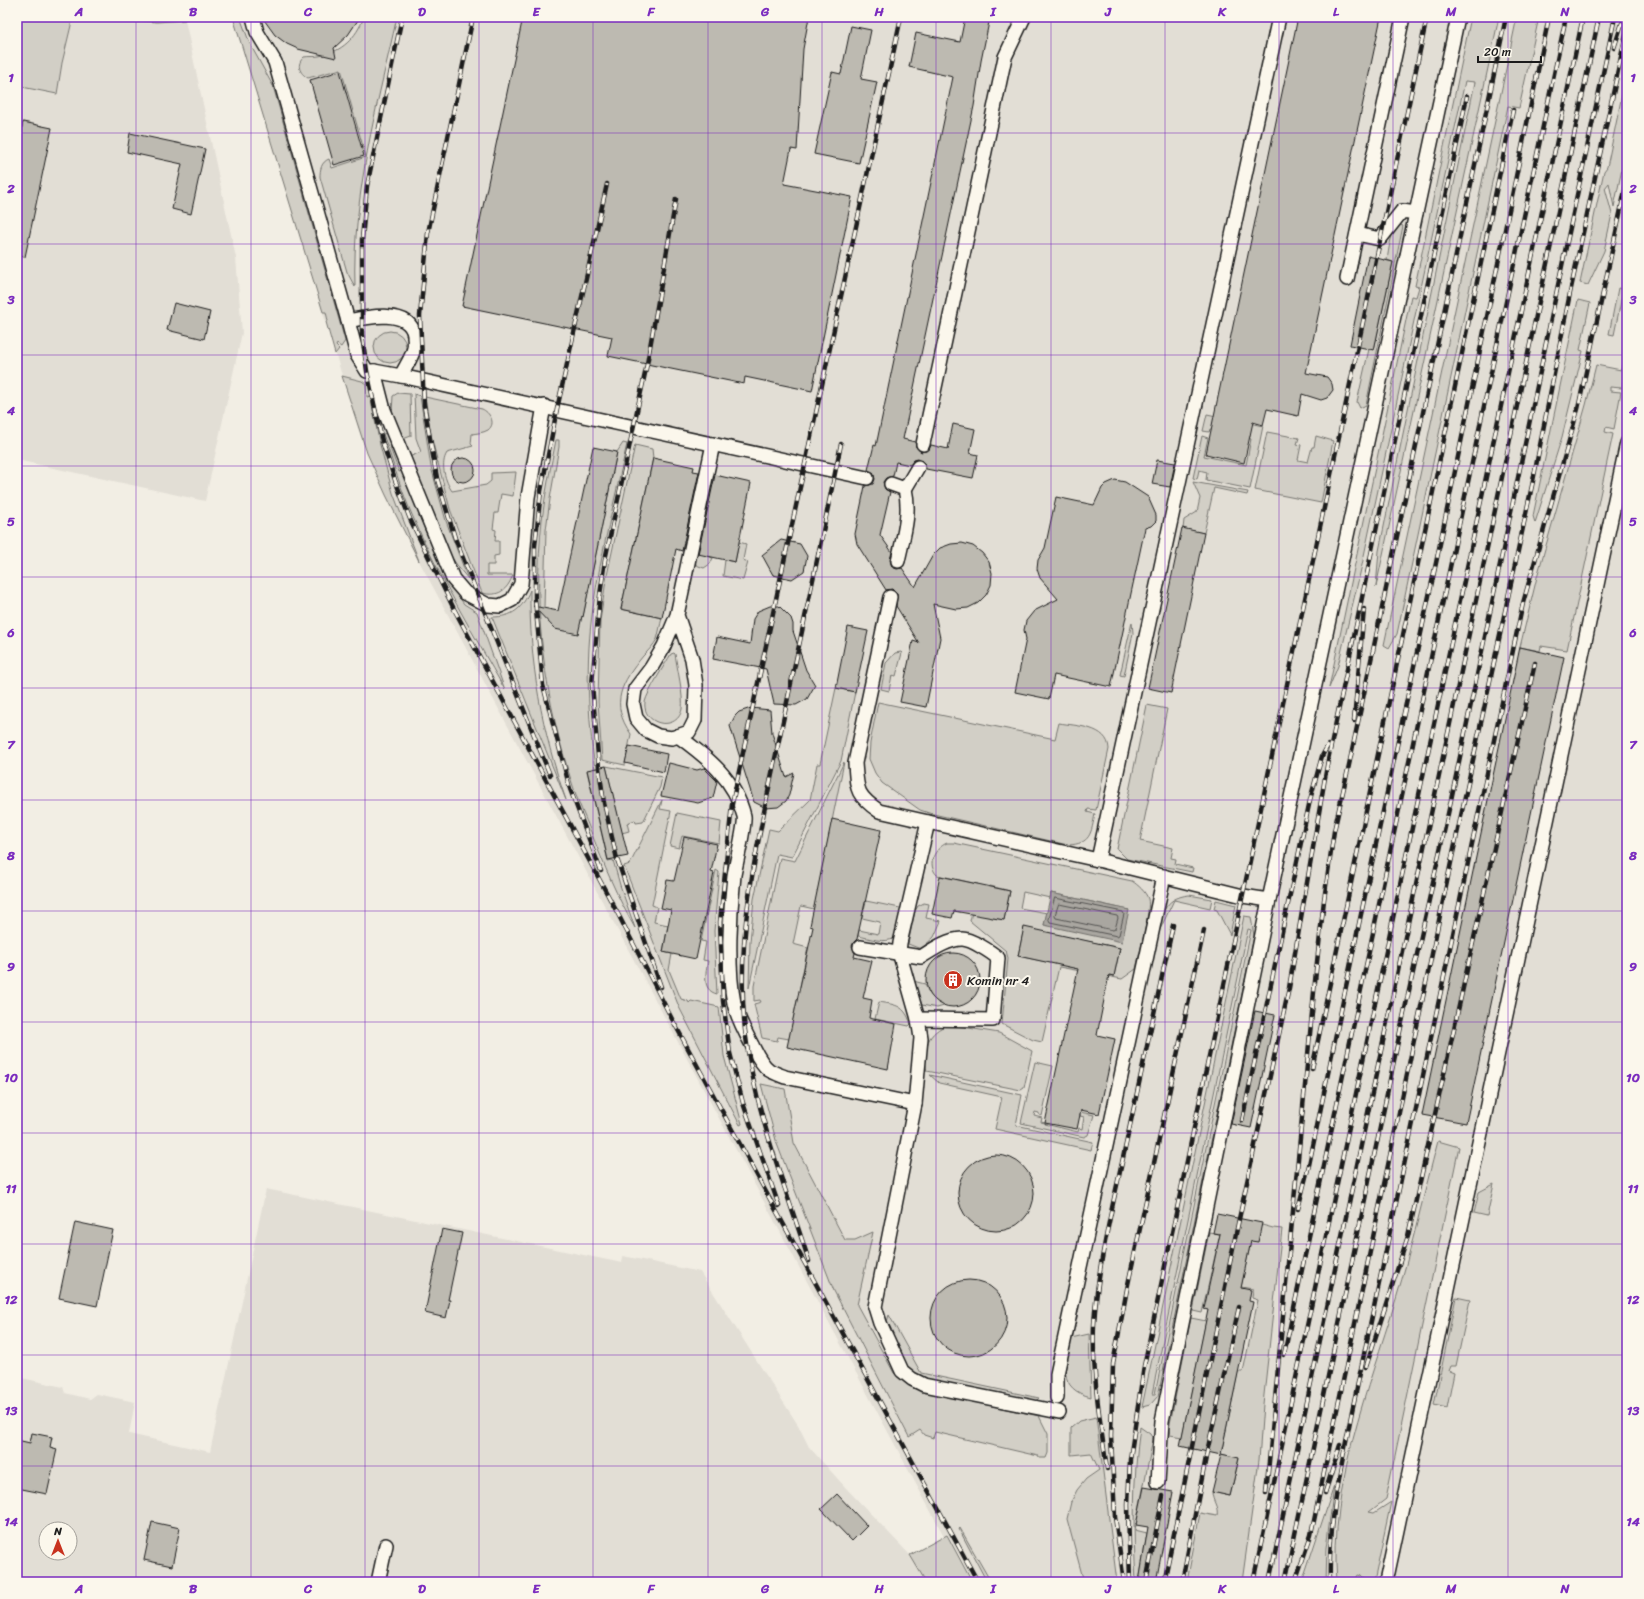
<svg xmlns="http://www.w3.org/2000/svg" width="1644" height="1599" font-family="Sriracha,sans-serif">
<rect width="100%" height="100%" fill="#f2eee4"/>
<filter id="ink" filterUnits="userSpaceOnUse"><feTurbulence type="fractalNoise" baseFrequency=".025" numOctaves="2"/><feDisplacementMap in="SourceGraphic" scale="8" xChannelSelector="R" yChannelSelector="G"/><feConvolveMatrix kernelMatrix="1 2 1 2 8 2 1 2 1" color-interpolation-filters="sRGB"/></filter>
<g filter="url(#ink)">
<g fill="#e2ded5" fill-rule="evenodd">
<path d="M73 17H103L157 22 185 20 236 258 242 333 205 501 17 460V86L57 94 62 63Z"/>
<path d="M233 17H1627V1582H17V1377L63 1387 65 1393 90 1399 97 1394 135 1402 129 1434 210 1452 266 1189 622 1263 623 1256 700 1272 798 1425 809 1447 846 1488 910 1555 944 1536 419 561 386 495 367 453 358 428ZM46 1529H70V1553H46Z"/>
</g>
<g fill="#d2cfc6" stroke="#777671" fill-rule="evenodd">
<path d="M17 17H73L62 63 57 94 17 86Z"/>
<path d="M103 17H185V20L157 22Z"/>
<path d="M233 17H240L250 44 273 86 345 341 341 347 337 344 336 346 339 349 335 354 326 322 328 321 326 312H323Z"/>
<path d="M364 17H397C377 106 352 196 355 287L347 272 320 177C320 170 321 162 329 159L332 168 366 157 341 69 308 78C299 73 296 64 304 57 309 56 314 57 319 56 342 52 356 38 364 17Z"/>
<path d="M1471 17H1499L1376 587 1379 551 1475 82 1465 81 1362 565 1338 666 1329 688 1411 296 1416 297 1419 287 1415 286Z"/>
<path d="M1517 17H1539L1519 108 1508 106 1397 634 1389 648 1384 645Z"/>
<path d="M1627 71V145L1614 207 1609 183 1605 188 1612 214 1604 251 1588 285 1580 283 1604 171 1607 167Z"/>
<path d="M1400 225 1403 226 1366 405 1360 408 1357 402 1369 349 1374 350 1393 262 1387 260C1389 250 1390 231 1400 225Z"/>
<path d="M1618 288 1622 289 1623 291 1614 335 1609 334Z"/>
<path d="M1578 300 1590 303 1580 350 1583 351 1562 437 1535 523 1533 516Z"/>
<circle cx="390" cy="347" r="16"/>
<path d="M1596 365 1621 370 1622 365 1625 366 1624 372 1625 373 1622 388 1610 387V391L1621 392 1614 429 1606 427 1605 432 1613 434 1567 650 1541 646 1540 651 1520 647 1537 577 1586 405Z"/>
<path d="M342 376 362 381 366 384 367 397 370 396 380 445 393 493 419 561 386 495 367 453Z"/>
<path d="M398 393 410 394 411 436 403 439 392 412 393 396Z"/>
<path d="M414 394 420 396 431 467 446 521 468 579 459 568 448 552 409 457 421 452 416 438Z"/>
<path d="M425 397 482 409C489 412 497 423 488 430 483 433 477 433 472 434L471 444 473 446 447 453C440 464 445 481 452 491L486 485 491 481V473L516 472 513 496 501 494 498 513H495L493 529 496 530 495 541H499V555L494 556V565H487V575H513C507 591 498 597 482 593L450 509 432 440Z"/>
<path d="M1207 414 1263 426 1250 489 1206 480 1207 472 1199 470 1197 479 1193 478 1202 436 1208 438 1204 456 1246 465 1251 439 1210 429 1209 432 1203 431Z"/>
<path d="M1267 432 1299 438 1297 444 1301 445 1298 460 1308 462 1312 447H1314L1316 436 1333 441 1321 503 1255 490Z"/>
<path d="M387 433 392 447 390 448 399 472 402 471 425 530 449 583 464 604 477 612 505 690C473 633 439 577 413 517 401 490 393 462 383 434Z"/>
<path d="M556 440H559V447L550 499 546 530 544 608 543 616H583L617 452 623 443 627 444C615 498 601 553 593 608 585 661 588 715 595 769L587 771 608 861 613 860 620 885 635 928C617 897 604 865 591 832 585 817 578 802 573 786 545 701 532 610 542 520 545 493 551 466 556 440Z"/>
<path d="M635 445 652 449 653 458 621 609 662 618C660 625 659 633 657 639 654 645 648 651 643 656 622 682 609 703 631 734L625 765 602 760 598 702 600 621 606 580Z"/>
<path d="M1193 482 1248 492 1247 495 1214 488 1204 533 1183 529 1184 520 1197 512 1200 498Z"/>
<path d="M702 521 707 522 709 530 704 555 713 558 710 564 704 568 696 565 695 559Z"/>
<path d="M739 542 746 544 743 560 748 562 743 580 723 576 725 560 735 562Z"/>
<path d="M530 590C529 662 542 732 566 800L492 617C513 617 522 609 530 590Z"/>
<path d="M1132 622 1133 633 1124 676 1120 675Z"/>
<path d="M901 652 902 653 896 676 892 675 889 691 881 689 886 663 895 653Z"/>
<path d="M674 653 675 654C677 668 684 696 682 709 678 732 642 726 645 702 647 693 665 664 671 654Z"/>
<path d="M836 688 855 692 841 761 792 857 777 854 749 988 750 942 754 899 769 829 778 831 810 800 817 764H820Z"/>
<path d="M878 702 1055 739 1059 723C1076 726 1108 726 1109 749L1096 810 1088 809 1087 812 1095 814C1091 833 1091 844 1068 845L929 813 920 810 899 795 882 783 875 773 869 759 870 743Z"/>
<path d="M1147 705 1167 709 1140 841 1173 848 1171 858 1176 859 1175 864 1193 868 1192 872 1127 859 1117 849Z"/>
<path d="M844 762 814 909 801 906 793 944 808 948 789 1039 778 1037 777 1041 762 1038 754 1004 761 1002 760 1000 754 1001V986L780 858 795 861Z"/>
<path d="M606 766 662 777 660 787 643 822 636 823 635 820 627 823 629 831 622 833Z"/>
<path d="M662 800 660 809 671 811 652 905 657 907 654 922 668 925 663 952 672 954 669 970 681 999 688 1001 689 1003 691 1001 719 1007 724 1056 742 1124 740 1125 679 1007 624 866 630 864Z"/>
<path d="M677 813 721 822 719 843 682 836 679 848 670 846Z"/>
<path d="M947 843H954L1132 881C1138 885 1146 892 1148 899 1151 910 1139 955 1136 969L1122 979 1059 967 1042 1042 1033 1040 1002 1024 1008 958 1006 951 970 921 978 884 937 875C926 864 935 848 947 843ZM990 886 1010 891 1004 920 984 916ZM1023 892 1050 898 1051 893 1129 910 1044 925 1047 913 1020 908ZM1024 928 1120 948 1114 976 1018 956Z"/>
<path d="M716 870 719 872 714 931 717 994C701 990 706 973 708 961L703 960 706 942 701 941Z"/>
<path d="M1189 895 1212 899 1210 908 1174 900 1156 938C1162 916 1162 898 1189 895Z"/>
<path d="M1216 900 1236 905 1230 935 1217 910 1214 909Z"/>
<path d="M866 901 900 908 902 912 895 938C884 944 870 938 858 936L859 930 878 934 880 922 862 918Z"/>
<path d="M924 903 929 904 926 918 941 921 934 937 921 949 908 944 915 911 918 906Z"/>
<path d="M1244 916 1251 917 1254 936 1158 1396 1150 1405 1142 1407ZM1248 929 1251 930 1155 1394H1152Z"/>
<path d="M913 981 925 984C929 995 934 1000 944 1006L937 1008 922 1005Z"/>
<path d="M879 1002C897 1005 904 1005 911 1024L909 1026 875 1019Z"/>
<path d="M945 1026H956L999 1033 1032 1051 1024 1088 1021 1090 927 1071C922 1052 926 1034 945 1026Z"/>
<path d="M1035 1062 1053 1066 1042 1116 1039 1115V1113L1035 1112 1034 1116 1042 1118 1041 1122 1045 1123V1124L1078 1132 1079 1128 1082 1129 1084 1117 1080 1116V1112L1094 1115 1088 1135 1084 1137 1021 1123Z"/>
<path d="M930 1075 1022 1095 1016 1125 1093 1142 1091 1150 995 1129 1002 1097 939 1083Z"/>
<path d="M761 1084 785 1089 794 1143 845 1240H855L873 1232 857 1305 894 1373 911 1387 923 1391 1039 1416 1048 1434V1453L1046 1458H1039L1038 1456 935 1432 933 1438 924 1435 920 1430 909 1437 834 1291 777 1144Z"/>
<path d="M1438 1141 1459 1147 1386 1499 1369 1512 1374 1513 1391 1502 1374 1582H1366L1360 1576 1357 1575 1355 1579 1358 1582H1337C1329 1485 1368 1390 1396 1299 1412 1247 1424 1193 1438 1141Z"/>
<path d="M1494 1184 1487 1216 1474 1213 1479 1192Z"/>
<path d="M1262 1225 1273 1228 1282 1229 1263 1404 1259 1460 1242 1582H1187L1200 1513 1217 1516C1219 1507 1212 1501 1212 1492L1230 1496 1239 1459 1221 1454 1238 1372H1243L1258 1300 1252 1298 1253 1289 1241 1287 1251 1241Z"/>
<path d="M1209 1232 1220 1234 1202 1313 1193 1311Z"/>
<path d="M1456 1297 1470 1300 1456 1366H1451L1449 1371 1454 1373 1447 1408 1434 1405Z"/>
<path d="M889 1315 921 1373 1039 1398 1034 1403 929 1381 912 1372 905 1364 887 1322Z"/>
<path d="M1191 1318 1206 1321 1182 1437 1170 1435 1169 1429Z"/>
<path d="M1089 1334 1091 1397C1057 1389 1064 1363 1071 1338Z"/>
<path d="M1096 1417 1117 1582H1084L1067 1519 1071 1502 1077 1490 1086 1479 1099 1470 1091 1453 1071 1455V1428L1079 1421Z"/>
<path d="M1140 1427 1150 1434 1153 1439 1135 1530 1147 1533 1139 1582H1136C1133 1531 1133 1478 1140 1427Z"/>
<path d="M1334 1486 1326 1548 1325 1582H1302Z"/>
<path d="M960 1528 991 1582H987L959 1529Z"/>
<path d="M947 1535 972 1582H926L910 1555Z"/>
</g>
<path fill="#a9a6a0" stroke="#716f6b" d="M1051 893 1129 910 1122 942 1044 925Z"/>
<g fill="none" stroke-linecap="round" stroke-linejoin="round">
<g stroke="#545351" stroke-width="1">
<path d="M1055 898 1123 912 1124 914 1119 935 1117 936 1050 922 1049 920Z"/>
<path d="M1059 904 1117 916 1118 918 1115 929 1113 930 1056 918 1055 916Z"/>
</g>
</g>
<g fill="#bdbab1" stroke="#1c1c1c">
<path d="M262 17H360L348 35 334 48 336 58 298 49 287 44 275 35Z"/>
<path d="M523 17H809L803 49 797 150 791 149 784 184 852 197 812 391 745 377 744 384 608 356 612 337 462 306Z"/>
<path d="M965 17H990L981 61 974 106 903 439 915 442 916 447 921 452 929 450 931 445 948 449 953 424 975 429 970 453 978 455 973 478 926 469 925 463 918 459 914 460 910 465 896 462 893 476 886 478 883 482 885 489 890 492 880 535 892 552 890 560 892 567 897 569 902 568 915 587 933 555 940 548 951 544 962 543 973 546 982 553 989 562 992 573 991 585 986 595 978 603 968 608 956 609 933 604 940 638 926 707 900 702 913 641 919 643 896 606 897 594 892 589 886 590 857 544 855 534 865 486 873 484 875 479 873 472 868 470 874 445 876 446 953 77 909 67 916 33 960 42Z"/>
<path d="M1298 17H1381L1306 373 1327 377 1332 384 1333 390 1327 398 1321 400 1302 394 1298 416 1267 409 1263 425 1253 422 1244 463 1206 454Z"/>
<path d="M851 26 871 30 861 79 877 82 859 163 814 154 832 72 841 74Z"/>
<path d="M340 71 364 156 334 165 310 80Z"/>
<path d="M23 122 52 128 25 257 17 256V150Z"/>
<path d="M130 133 205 149 191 214 172 209 182 164 127 152Z"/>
<path d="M1368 256 1393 262 1374 350 1350 345Z"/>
<path d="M174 303 210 312 204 339 167 330Z"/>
<path d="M593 447 617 452 583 617 582 616 578 634 555 629 533 606 558 611Z"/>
<path d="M653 458 694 467 693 471 699 472 682 551 676 549 662 618 621 609Z"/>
<circle cx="463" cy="470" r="12"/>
<path d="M1157 460 1175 463 1170 487 1152 484Z"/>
<path d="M715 475 751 483 735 562 698 554Z"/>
<path d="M1115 480 1125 482 1148 497 1156 515V521L1151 526 1145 528 1111 687 1054 675 1049 699 1015 692 1026 639 1024 630 1026 621 1034 611 1058 599 1040 578 1037 569 1038 560 1045 548 1056 497 1094 505 1102 488 1106 484Z"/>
<path d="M1182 528 1204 533 1171 693 1148 688Z"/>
<path d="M781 540 800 544 807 556 804 571 792 579 773 575 762 555Z"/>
<path d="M770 606H779L791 618 793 624V631L806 670 815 685 807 699 796 705 774 704 766 669 713 659 717 637 750 644 753 619 758 611Z"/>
<path d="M848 627 868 631 855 692 836 688Z"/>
<path d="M1520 647 1564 657 1466 1123 1422 1115Z"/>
<path d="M751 708 770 710 772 733 786 777 794 773 789 795 786 801 778 807 766 808 754 802 730 726 735 716 739 712Z"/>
<path d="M629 746 667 754 664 772 625 763Z"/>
<path d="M669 763 697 770 704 768 717 781 713 798 698 803 661 796Z"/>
<path d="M606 766 628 856 608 860 587 770Z"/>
<path d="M832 819 881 830 857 939 854 942 852 946 855 953 854 957 872 961 863 998 872 1000 869 1018 896 1024 888 1069 787 1047 813 927 810 926Z"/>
<path d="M684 837 717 844 711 872 714 873 696 959 663 952 671 910 661 908 667 880 674 881Z"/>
<path d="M940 876 1010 891 1004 920 954 911 952 918 932 914Z"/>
<path d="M1024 927 1120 948 1114 976 1109 975 1097 1035 1115 1039 1099 1114 1081 1110 1077 1129 1045 1123 1078 969 1018 956Z"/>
<circle cx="953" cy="980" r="27"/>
<path d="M1255 1011 1275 1015 1251 1128 1231 1124Z"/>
<circle cx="996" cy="1193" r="38"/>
<path d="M1217 1214 1262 1223 1258 1242 1251 1241 1241 1288 1251 1290 1249 1301 1253 1302 1221 1454 1239 1458 1230 1496 1212 1492 1221 1455 1180 1446 1208 1310 1204 1309 1220 1234 1213 1233Z"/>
<path d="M75 1222 113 1230 97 1306 59 1298Z"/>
<path d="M442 1229 462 1233 448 1300H450L446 1318 425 1313Z"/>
<circle cx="969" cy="1318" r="38"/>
<path d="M32 1433 52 1437 50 1447 57 1449 47 1494 17 1488V1440L30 1443Z"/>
<path d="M1144 1487 1173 1492 1156 1582H1139L1148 1527 1136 1525Z"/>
<path d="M837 1494 867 1526 852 1541 821 1509Z"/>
<path d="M152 1522 180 1528 172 1566 144 1560Z"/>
</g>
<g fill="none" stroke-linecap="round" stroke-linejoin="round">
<g stroke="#1c1c1c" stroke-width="16">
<g id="lane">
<path d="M253 17 257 32 275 62 348 321 357 355 367 371H374L384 410 453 579 465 593 488 605 500 606 512 600 521 584 528 497 544 406"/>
<path d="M1357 234 1380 239 1402 211 1416 213"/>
<path d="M1347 279 1403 17"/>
<path d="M348 321C367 317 410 308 414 335 414 339 415 344 414 348 412 358 405 367 401 376L374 371"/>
<path d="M401 376 867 478"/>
<path d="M923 444 1005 57 1024 17"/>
<path d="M891 484 905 489C911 514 903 537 898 561"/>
<path d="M905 489 918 467"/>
<path d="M890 597 855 763C857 790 856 795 879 811L1098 860"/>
<path d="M677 615 692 659 696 685 695 720 689 732 672 738 658 736 646 730 636 718 633 704 635 689 651 668 664 646 677 615 713 444"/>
<path d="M678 736C707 757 735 779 744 816 746 824 736 863 734 875 730 911 727 968 734 1003 737 1017 745 1032 752 1045 756 1053 761 1064 769 1070 774 1073 780 1075 785 1077L915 1104 875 1307 880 1323 902 1371 912 1379 924 1385 1059 1412"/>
<path d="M1269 900 1458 17"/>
<path d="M860 947 921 957C932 950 948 939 962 939 971 939 991 952 998 958L993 1020 918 1019"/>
<path d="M915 1104 921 1038 918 1019 899 952 900 943 928 822"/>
<path d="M1057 1398V1374L1164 876"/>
<path d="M1158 1482 1162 1421 1269 900 1243 896 1098 860 1279 17"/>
<path d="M378 1582 386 1545"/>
<path d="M1386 1582 1627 443"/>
</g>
</g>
<use href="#lane" stroke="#fbf7ec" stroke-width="13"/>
<g stroke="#1c1c1c" stroke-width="4.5">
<g id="rail">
<path d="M402 17 367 186 362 239V334L367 371 382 441 395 480 410 519 454 609 618 914 672 1019 978 1582"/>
<path d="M473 17 428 233 420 316 424 405 437 478 455 538 550 775"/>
<path d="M1614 48 1624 17"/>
<path d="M1354 721 1364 609"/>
<path d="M601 871 570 789 543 685 535 599V546L541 491 557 409 607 184"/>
<path d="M661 987 617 859 604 803 599 768 592 684 600 595 605 560 647 364 676 199"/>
<path d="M1312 1069 1513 110"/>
<path d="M1242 1121 1310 800 1322 756 1328 745"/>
<path d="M779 1206 743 1103 730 1053 723 1001 720 922 732 804 901 17"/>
<path d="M1298 1209 1309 1165 1360 919 1436 563 1549 17"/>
<path d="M809 1261C785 1186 754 1109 745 1030 735 932 759 836 779 740 800 641 821 543 841 444"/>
<path d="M1284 1355 1566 17"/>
<path d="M1366 1367 1408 1236 1535 663"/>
<path d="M1107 1469C1100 1422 1092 1373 1094 1325 1097 1269 1111 1213 1123 1158 1140 1080 1156 1003 1173 925"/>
<path d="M1266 1493 1316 971 1324 900 1334 831 1349 765 1506 17"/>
<path d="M1325 1493 1340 1445"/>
<path d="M1124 1582 1115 1517 1111 1436 1113 1364 1127 1289 1204 930"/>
<path d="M1130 1582 1128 1505 1130 1459 1144 1366 1427 17"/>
<path d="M1146 1582 1163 1496"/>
<path d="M1164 1582 1239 1219 1289 988 1328 760 1467 96"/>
<path d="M1182 1582 1207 1452 1239 1307"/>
<path d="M1253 1582 1583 17"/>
<path d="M1269 1582 1599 17"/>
<path d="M1285 1582 1401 1027 1451 800 1568 237 1615 17"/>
<path d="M1295 1582 1311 1535 1453 853 1533 481 1570 293 1627 29"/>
<path d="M1330 1582C1328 1524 1341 1468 1352 1411L1523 603 1578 409 1627 181"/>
</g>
</g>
<use href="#rail" stroke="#fbf7ec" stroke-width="3" stroke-dasharray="9" stroke-linecap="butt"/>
</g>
</g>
<path fill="none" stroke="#7b2cbf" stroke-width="1" stroke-opacity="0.55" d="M136 17V1582M251 17V1582M365 17V1582M479 17V1582M593 17V1582M708 17V1582M822 17V1582M936 17V1582M1051 17V1582M1165 17V1582M1279 17V1582M1393 17V1582M1508 17V1582M17 133H1627M17 244H1627M17 355H1627M17 466H1627M17 577H1627M17 688H1627M17 800H1627M17 911H1627M17 1022H1627M17 1133H1627M17 1244H1627M17 1355H1627M17 1466H1627"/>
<defs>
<g id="building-disc" transform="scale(1)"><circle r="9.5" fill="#c8321e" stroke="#fbf7ec"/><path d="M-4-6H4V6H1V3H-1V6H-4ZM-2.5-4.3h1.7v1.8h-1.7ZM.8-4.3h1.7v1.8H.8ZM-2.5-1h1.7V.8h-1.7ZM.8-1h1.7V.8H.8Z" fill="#fff"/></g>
</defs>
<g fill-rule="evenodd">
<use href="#building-disc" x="953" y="980"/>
</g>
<g text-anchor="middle" stroke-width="4" stroke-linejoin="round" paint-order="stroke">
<g font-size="13" fill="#1c1c1c" stroke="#fbf7ec" text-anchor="start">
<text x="967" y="985">Komin nr 4</text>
</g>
</g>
<rect width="1644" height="1599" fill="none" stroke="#fbf7ec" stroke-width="44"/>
<g transform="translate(58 1541)"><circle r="19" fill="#fbf7ec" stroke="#a29f99"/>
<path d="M0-3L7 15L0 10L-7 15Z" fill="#c8321e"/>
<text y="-6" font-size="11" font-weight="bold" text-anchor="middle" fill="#1c1c1c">N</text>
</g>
<path d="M1478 56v6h63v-6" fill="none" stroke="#1c1c1c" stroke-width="2"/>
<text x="1484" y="56" font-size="12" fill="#1c1c1c" stroke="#fbf7ec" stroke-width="3" paint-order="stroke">20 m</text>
<rect x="22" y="22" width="1600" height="1555" fill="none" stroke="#7b2cbf" stroke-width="1.5"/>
<g font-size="13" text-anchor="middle" font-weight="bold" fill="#7b2cbf">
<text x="79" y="16">A</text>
<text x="193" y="16">B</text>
<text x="308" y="16">C</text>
<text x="422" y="16">D</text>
<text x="536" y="16">E</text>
<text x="651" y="16">F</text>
<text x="765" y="16">G</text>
<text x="879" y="16">H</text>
<text x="993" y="16">I</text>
<text x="1108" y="16">J</text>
<text x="1222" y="16">K</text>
<text x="1336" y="16">L</text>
<text x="1451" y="16">M</text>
<text x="1565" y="16">N</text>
<text x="11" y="82">1</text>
<text x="1633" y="82">1</text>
<text x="11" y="193">2</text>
<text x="1633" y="193">2</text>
<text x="11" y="304">3</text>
<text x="1633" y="304">3</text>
<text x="11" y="415">4</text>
<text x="1633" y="415">4</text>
<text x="11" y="526">5</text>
<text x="1633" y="526">5</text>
<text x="11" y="637">6</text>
<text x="1633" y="637">6</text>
<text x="11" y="749">7</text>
<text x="1633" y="749">7</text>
<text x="11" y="860">8</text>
<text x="1633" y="860">8</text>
<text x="11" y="971">9</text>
<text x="1633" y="971">9</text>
<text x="11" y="1082">10</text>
<text x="1633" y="1082">10</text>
<text x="11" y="1193">11</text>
<text x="1633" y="1193">11</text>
<text x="11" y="1304">12</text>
<text x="1633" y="1304">12</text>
<text x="11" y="1415">13</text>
<text x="1633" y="1415">13</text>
<text x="11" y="1526">14</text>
<text x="1633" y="1526">14</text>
<text x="79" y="1593">A</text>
<text x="193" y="1593">B</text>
<text x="308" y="1593">C</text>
<text x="422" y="1593">D</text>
<text x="536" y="1593">E</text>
<text x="651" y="1593">F</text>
<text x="765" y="1593">G</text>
<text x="879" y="1593">H</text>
<text x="993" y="1593">I</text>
<text x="1108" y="1593">J</text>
<text x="1222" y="1593">K</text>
<text x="1336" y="1593">L</text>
<text x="1451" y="1593">M</text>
<text x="1565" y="1593">N</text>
</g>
</svg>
